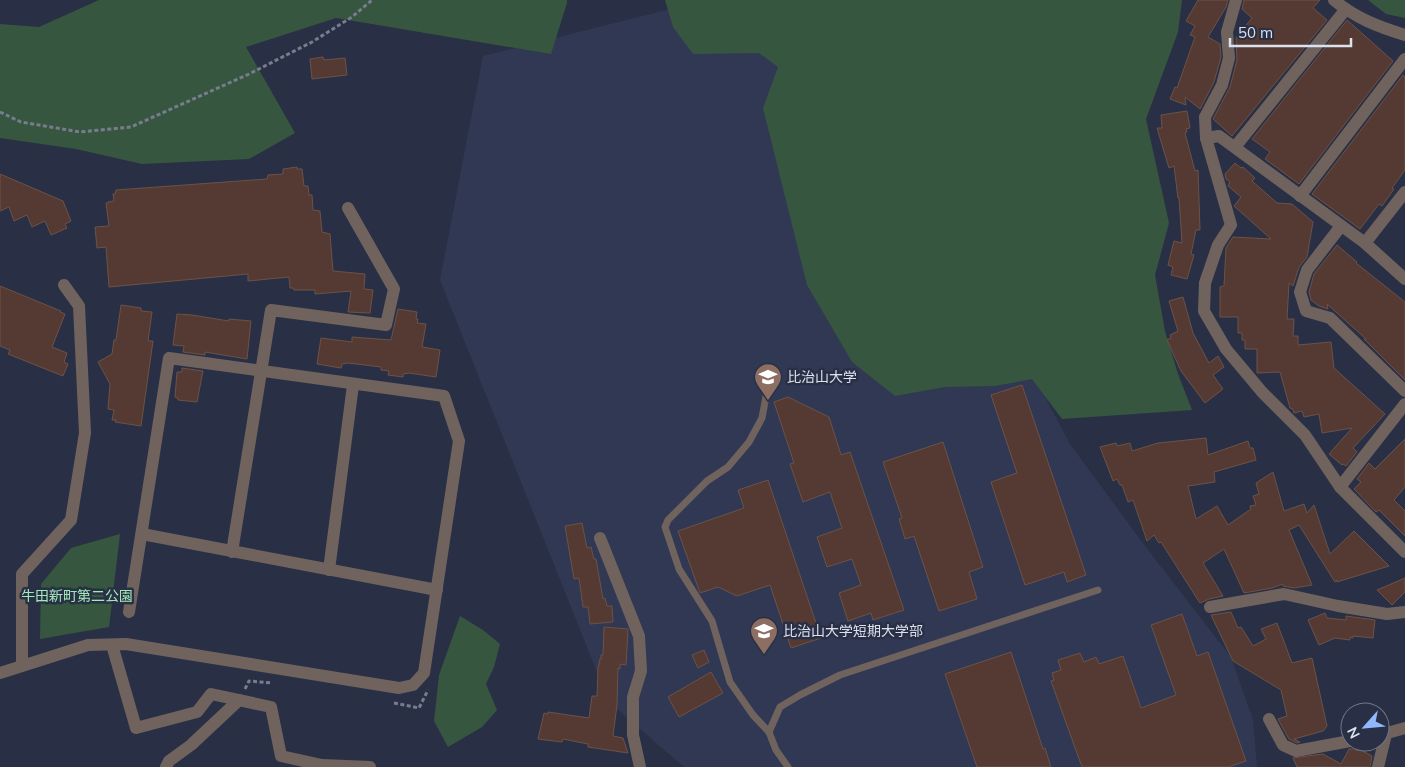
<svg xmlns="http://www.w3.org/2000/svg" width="1405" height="767" font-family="Mulish,'Noto Sans JP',sans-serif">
<rect width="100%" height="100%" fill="#293045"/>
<path fill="#303853" d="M706 0H768L1024 357 1070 444 1145 546 1231 657 1253 720 1257 767H684L609 702 440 280 483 56Z"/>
<g fill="#375640">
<path d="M99 0H567V3L551 54 336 18 246 47 295 133 249 159 142 164 76 149 0 138V24L39 27Z"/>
<path d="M665 0H1182L1178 32 1146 119 1169 223 1155 275 1165 331 1178 374 1192 410 1062 419 1032 379 995 386 945 387 895 396 852 362 807 285 763 108 778 67 759 53 693 54 673 27Z"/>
<path d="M1368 0H1405V18L1386 14Z"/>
<path d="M120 534 109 627 40 639 41 584 71 548Z"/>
<path d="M460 616 483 630 500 644 494 667 486 684 497 710 482 727 448 747 434 721 439 675Z"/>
</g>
<g fill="#543a32" stroke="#6c5248">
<path d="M1198 0H1228L1226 7 1208 37 1220 44 1221 57 1214 82 1200 109 1185 97 1186 105 1170 99 1175 87 1177 88 1195 37 1190 35 1195 26 1186 21Z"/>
<path d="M1244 0H1320L1313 8 1327 20 1232 136 1213 119 1230 87 1237 60 1236 38 1252 18 1242 9Z"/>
<path d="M1347 20 1393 61 1299 184 1265 159 1270 152 1252 139Z"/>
<path d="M323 57 324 60 345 58 347 75 312 79 310 59Z"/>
<path d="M1403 75 1405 77V170L1392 188 1394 189 1382 206 1379 204 1360 229 1312 194Z"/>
<path d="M1187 111 1190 128 1186 129 1187 132 1185 133 1195 171 1198 170 1200 230H1196L1191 254 1194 255 1187 279 1171 275 1173 267 1168 265 1174 241 1182 243 1179 198H1178L1174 166 1169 168 1157 128H1162L1161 115Z"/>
<path d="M1235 163 1241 168 1243 167 1255 178 1252 181 1277 203 1292 204 1313 222 1307 257 1299 267 1293 286 1289 283 1287 319H1294L1293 336H1298V345L1331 342 1334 368 1385 414 1353 448 1357 452 1346 466 1343 464 1342 465 1329 454 1352 428 1322 433 1319 414 1304 417 1302 411 1294 413 1293 409 1290 408 1280 372 1257 373V349H1245V340H1242V333H1238V317H1220V287L1224 286 1226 248 1233 237 1271 239 1234 206 1241 197 1228 186 1230 182 1226 179 1225 174Z"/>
<path d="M297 167V169H302L304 186H308L309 195H312L313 210 320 211 322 232 330 234 333 271 365 274 364 289 373 290 370 313 348 312 351 291 315 294V290H294L293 288H290L289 277 248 281V274L109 287 106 247 97 248 95 227 109 226 106 203H108V202L114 201 113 194H115L116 190 267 179 268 175 283 174V169Z"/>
<path d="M0 174 63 201 71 221 65 224 67 228 51 235 45 221 32 227 27 215 14 221 9 207 0 211Z"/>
<path d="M1337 245 1357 262 1356 263 1405 302V380L1364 339H1366L1327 304 1328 309 1319 306 1311 300 1309 292 1314 274Z"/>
<path d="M0 286 61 311 60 312 65 314 52 347 67 353 64 362 68 364 63 376 8 354 10 350 0 346Z"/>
<path d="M1183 297 1193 333 1209 363 1218 356 1224 367 1213 375 1223 389 1205 403 1181 371 1167 340 1171 338 1170 335 1178 331 1169 301Z"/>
<path d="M121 305 141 308V311L152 312 148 341H153L141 426 115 422 116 420H112L114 410 108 409 110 384 98 362 112 354 114 340H116Z"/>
<path d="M398 309 417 312 416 319H418L417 323 426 324 422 347 440 350 436 377 409 373 403 374V377L388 375 389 371 381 370V367L348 363 342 364 341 368 317 364 321 338 352 342V337L391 340Z"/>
<path d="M177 314 192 315 229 321V319L251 321 247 359 205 352V355L183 352 184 346 173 345Z"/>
<path d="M182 368 203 371 197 402 178 400V398L175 397 177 372H182Z"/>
<path d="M1022 385 1086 575 1067 582 1064 572 1025 585 991 482 1017 473 991 395Z"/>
<path d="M788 397 829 417 841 455 850 452 904 610 873 620 871 613 848 621 839 593 861 585 852 559 827 567 817 537 842 528 830 492 803 502 790 464 794 463 774 402Z"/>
<path d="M1206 438 1208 455 1248 441 1250 448H1253L1256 460 1214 472 1215 482 1188 486 1196 519 1217 506 1228 525 1251 509 1250 506 1256 505 1253 496 1259 494 1256 483 1273 472 1284 511 1304 504 1307 513 1314 505 1330 554 1354 531 1389 566 1337 582V580L1335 582 1299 525 1289 530 1312 585 1294 588 1283 586V584L1272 588 1244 593 1224 549 1203 563 1223 596 1209 599 1200 603 1161 542 1159 543 1154 535 1147 541 1133 500 1128 502 1122 485H1120L1117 479 1113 481 1100 447 1116 443 1117 446 1130 443 1132 451 1158 443Z"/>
<path d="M1405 439V487L1394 500 1405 511V536L1379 510 1376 512 1354 489 1361 482 1357 479 1369 463 1375 469Z"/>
<path d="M943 442 983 567 969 572 977 599 939 611 914 536 905 539 899 519 902 518 883 462Z"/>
<path d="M768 480 821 638 791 648 770 585 737 596 718 587 700 593 678 531 744 508 738 490Z"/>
<path d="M582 523 587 548 591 547 594 559H596L603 599 605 598 607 606H612L613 622 590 624 588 607H583L579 578 574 579 565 526Z"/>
<path d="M1405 578V592L1392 605 1377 590Z"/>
<path d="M1231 612 1238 628 1241 627 1253 646 1266 639 1261 629 1277 623 1292 663 1312 658 1327 726 1323 731 1294 739 1300 742 1297 743 1289 739 1278 719 1287 716 1281 690 1233 661 1211 615Z"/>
<path d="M1325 613 1327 618 1346 620V616L1375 620 1373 638 1353 636V638L1350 637V640L1335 638 1319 645 1308 620Z"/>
<path d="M1182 614 1197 656 1208 652 1246 761 1228 767H1082L1051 681 1054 680 1052 673 1061 670 1058 660 1080 653 1084 662 1096 657 1099 664 1123 656 1141 708 1176 695 1151 625Z"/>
<path d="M604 627 628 629 626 665 620 664V669L618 668 617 705 613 736 623 738 628 753 588 747V744L563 739 562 742 538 739 544 713 548 714V712L589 718 592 696H597L598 668 600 659H601V655H603Z"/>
<path d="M704 650 709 662 698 668 692 655Z"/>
<path d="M1011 652 1043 749 1045 748 1051 767H977L945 674Z"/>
<path d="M711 672 723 693 679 717 668 697Z"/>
<path d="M1349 749H1354L1358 751 1359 749 1372 756 1370 767H1297L1293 758 1323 754 1341 764Z"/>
</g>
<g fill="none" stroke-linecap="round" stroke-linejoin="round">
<g stroke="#777d8f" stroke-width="3" stroke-dasharray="4 2.5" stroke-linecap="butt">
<path d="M0 112 21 122 80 132 131 127 249 74 312 42 352 17 372 0"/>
<path d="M245 689 249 681 272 683"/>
<path d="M394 703 419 708 428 690"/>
</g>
<g stroke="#70635e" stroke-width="7">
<path d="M767 391 762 418 749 442 728 467 707 481 668 520 665 527 679 569 712 621 730 682 753 715 769 732"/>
<path d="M788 767 776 750 769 732 780 707 800 695 840 675 1098 590"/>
</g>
<g stroke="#70635e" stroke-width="12">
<path d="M1236 0 1227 32 1229 58 1222 85 1205 117 1206 138 1231 225 1218 245 1205 283 1204 311 1226 349 1262 392 1305 435 1340 487 1405 552"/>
<path d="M1334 0C1355 18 1379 27 1405 35"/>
<path d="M1206 138 1219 136 1365 243 1405 279"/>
<path d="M1235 147 1346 9"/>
<path d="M1300 196 1405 59"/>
<path d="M1341 226 1307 270 1300 292 1306 311 1330 318 1405 391"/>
<path d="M1365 243 1405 192"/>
<path d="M1340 487 1405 404"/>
<path d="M142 534 437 590"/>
<path d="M600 538 639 636 641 671 633 697V735L640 767"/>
<path d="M232 552 271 310 386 325 394 289 348 208"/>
<path d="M329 570 353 385"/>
<path d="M1210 607 1284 594 1338 606 1387 614 1405 612"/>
<path d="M112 645 136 728 197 712 211 694 271 707 281 756 322 765 370 767"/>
<path d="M22 665V574L71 520 85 433 79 306 64 285"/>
<path d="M0 673 88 645 126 644 399 688 413 685 424 673 459 441 444 396 169 358 129 612"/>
<path d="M1269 719 1283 745 1296 751 1350 741"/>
<path d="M1380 735 1405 728"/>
<path d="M166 767 169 761 191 745 239 700"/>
<path d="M1378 767 1386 734"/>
</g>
</g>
<defs>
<g id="university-pin" transform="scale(1.4375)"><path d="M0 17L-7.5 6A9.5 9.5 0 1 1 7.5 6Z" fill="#8d6e63" stroke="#293045"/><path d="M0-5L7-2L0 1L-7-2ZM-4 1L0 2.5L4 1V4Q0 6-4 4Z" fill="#fff"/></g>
</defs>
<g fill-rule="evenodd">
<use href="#university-pin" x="768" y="377"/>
<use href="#university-pin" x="764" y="631"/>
</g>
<g text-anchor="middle" stroke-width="5" stroke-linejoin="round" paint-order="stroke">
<g font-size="14" fill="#dce1ef" stroke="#293045" text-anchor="start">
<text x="787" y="382">比治山大学</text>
<text x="783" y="636">比治山大学短期大学部</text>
</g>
<g font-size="14" fill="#a1eab7" stroke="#293045">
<text x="77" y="601">牛田新町第二公園</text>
</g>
</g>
<g transform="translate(1365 727) rotate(243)"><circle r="24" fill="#293045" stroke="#717789"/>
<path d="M0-4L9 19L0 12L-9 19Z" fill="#91b8fd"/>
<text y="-8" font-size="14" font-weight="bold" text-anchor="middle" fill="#dce1ef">N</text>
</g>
<path d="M1230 38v8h121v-8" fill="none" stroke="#dce1ef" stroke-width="2.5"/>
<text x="1238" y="38" font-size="15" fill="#dce1ef" stroke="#293045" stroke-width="4" paint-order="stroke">50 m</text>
</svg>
